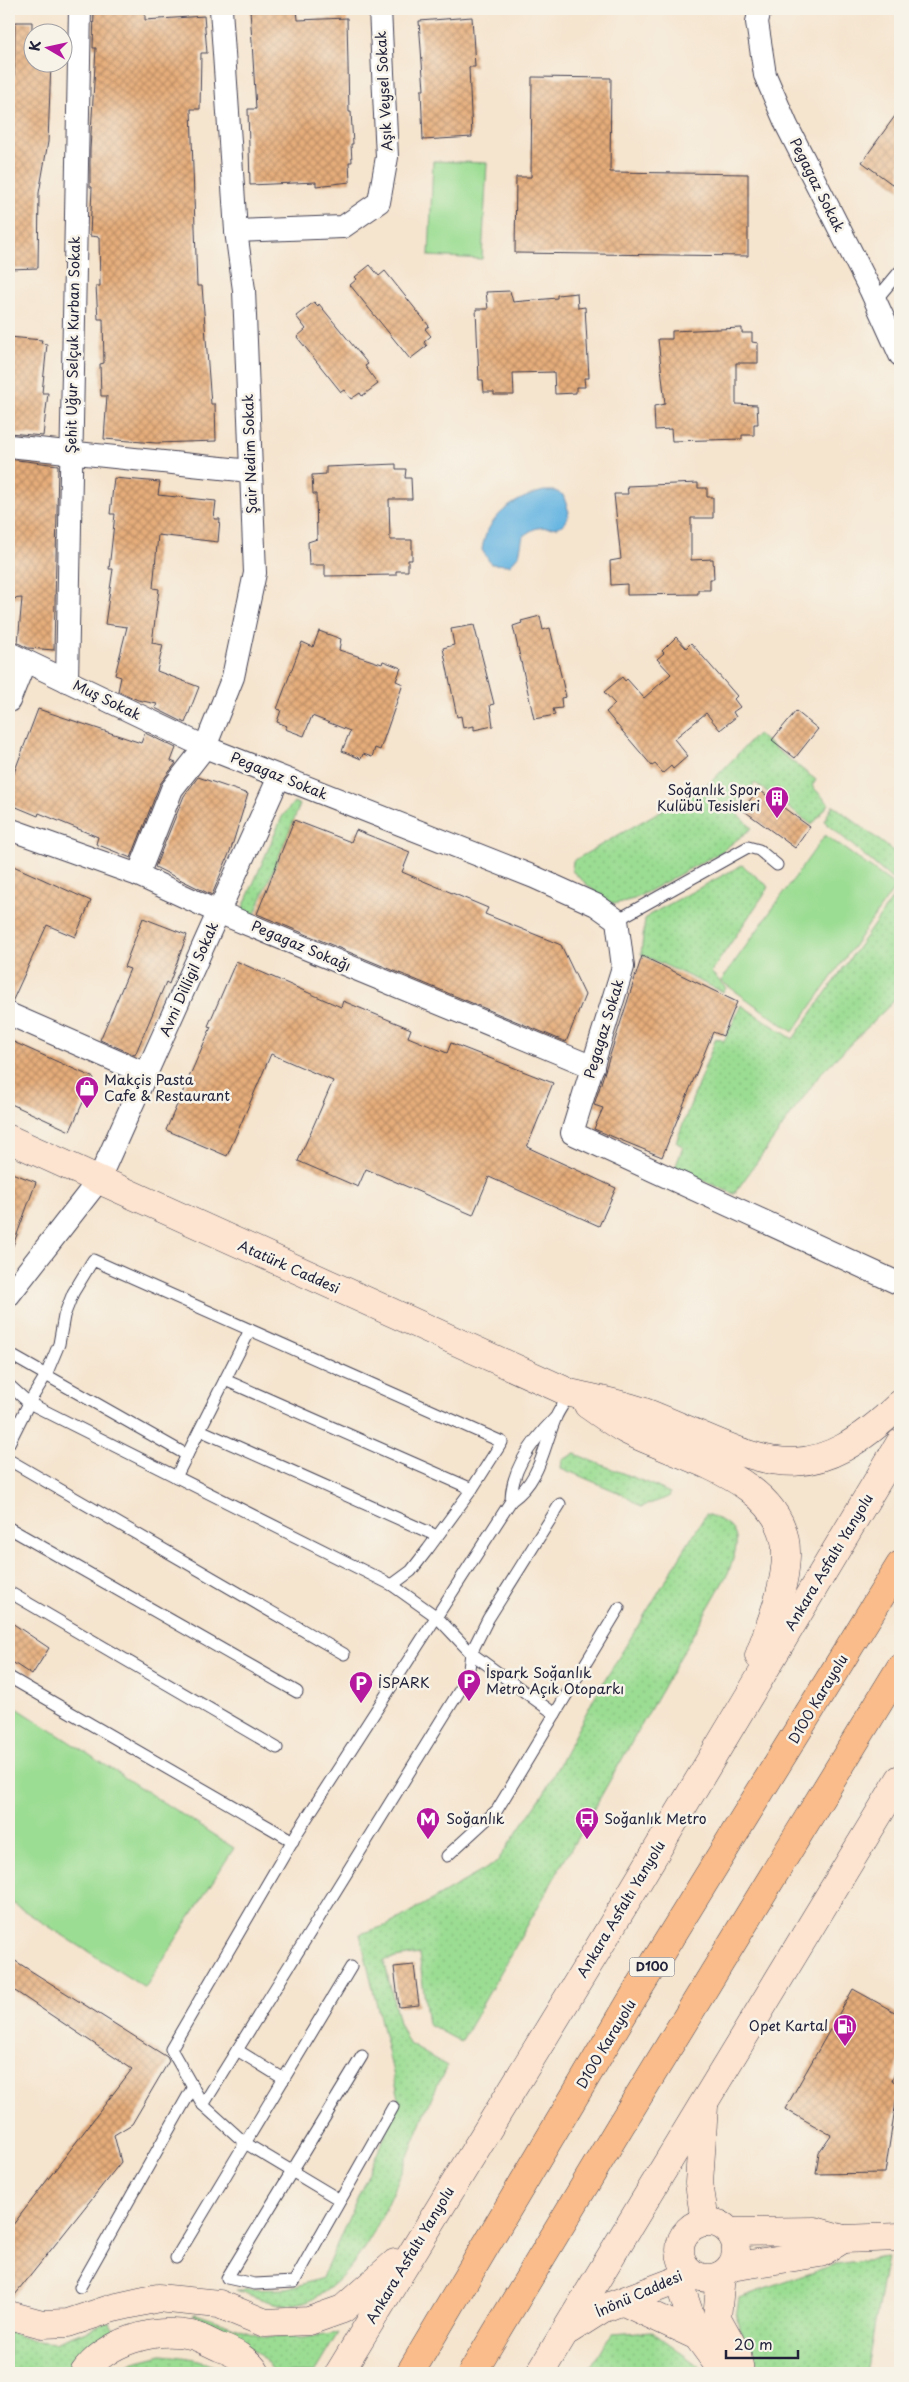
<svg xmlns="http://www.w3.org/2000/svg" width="909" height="2382" font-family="'Playpen Sans',sans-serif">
<defs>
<pattern id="grass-dots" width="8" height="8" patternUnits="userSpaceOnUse" patternTransform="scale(1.25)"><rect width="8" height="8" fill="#9bdd93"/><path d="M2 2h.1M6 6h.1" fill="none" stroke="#85bd80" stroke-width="1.8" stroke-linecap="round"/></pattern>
<pattern id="building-cross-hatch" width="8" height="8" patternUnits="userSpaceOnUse" patternTransform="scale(1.25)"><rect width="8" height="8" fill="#e6ad7a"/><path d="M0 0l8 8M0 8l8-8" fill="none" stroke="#ba8c65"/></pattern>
</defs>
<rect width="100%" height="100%" fill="#f7f3e8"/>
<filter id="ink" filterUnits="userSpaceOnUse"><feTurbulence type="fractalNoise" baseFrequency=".02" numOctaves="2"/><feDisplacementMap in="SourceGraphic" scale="10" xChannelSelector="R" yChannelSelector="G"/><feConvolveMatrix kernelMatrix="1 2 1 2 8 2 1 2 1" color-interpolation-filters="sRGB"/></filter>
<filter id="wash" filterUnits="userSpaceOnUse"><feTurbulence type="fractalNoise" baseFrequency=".0096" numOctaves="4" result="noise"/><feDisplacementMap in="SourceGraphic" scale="20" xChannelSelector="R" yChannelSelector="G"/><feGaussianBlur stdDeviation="1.12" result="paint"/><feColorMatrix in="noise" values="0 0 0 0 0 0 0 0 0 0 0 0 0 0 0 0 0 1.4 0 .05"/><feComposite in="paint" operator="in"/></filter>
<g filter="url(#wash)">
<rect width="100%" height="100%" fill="#f5e4ce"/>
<g fill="url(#grass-dots)" stroke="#5e8067">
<path d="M757 734 816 780 812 786 829 804 812 825 755 783 733 810 752 828 721 852 634 899 614 904 602 898 572 871 573 861 711 782Z"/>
<path d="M294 802 300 805 252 921 241 912 282 817Z"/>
<path d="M833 805 900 856V886L824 821Z"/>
<path d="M742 865 769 887 711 972 726 988 723 992 641 954 645 919 649 915Z"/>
<path d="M900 888V995L821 1073 734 1194 675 1168 683 1147 676 1142 716 1038 724 1041 741 1005 793 1039Z"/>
<path d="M575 1454 657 1487 670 1493 669 1497 641 1507 622 1494 561 1468 562 1460Z"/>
<path d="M706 1514C742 1527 741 1539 728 1573L461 2042 428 2024 419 1954 384 1960 399 2023 409 2044 447 2066C437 2086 427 2107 419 2128 398 2181 360 2294 295 2304 276 2307 254 2296 236 2290L287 2289 322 2278 400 2102 360 1934 388 1925 496 1863 544 1793 594 1698Z"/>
<path d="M887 2257 866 2373H765L746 2345 736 2317 739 2298 836 2264Z"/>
<path d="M196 2314 264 2337 303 2338 338 2333 314 2373H274C264 2350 215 2325 193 2315Z"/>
<path d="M109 2322 114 2330 85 2347 62 2373H9V2332L31 2340 55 2343Z"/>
<path d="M651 2331 699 2366 704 2373H587L604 2344 613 2334Z"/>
<path d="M162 2355C185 2357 204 2358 224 2373H114L134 2362Z"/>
</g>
<g fill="#9bdd93" stroke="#5e8067">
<path d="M433 161 487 163 482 259 429 256Z"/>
<path d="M825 835 896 886 793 1032 721 981Z"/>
<path d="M9 1703 234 1848 145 1988 9 1901Z"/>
</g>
<path fill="#68b6e2" stroke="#456c8e" d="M544 491H555L563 495 569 512C563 533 554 526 537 528 533 529 527 533 523 536L519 555 510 565 491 564 482 550C486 517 514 498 544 491Z"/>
<g id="blocks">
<g fill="url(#building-cross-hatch)">
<path d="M94 9H145V20L204 16 207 53H201L200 109H191L197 286H202L211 404H215L216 441 156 443 104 439 107 396H101L100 364 104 363 103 319H98L96 286H100L99 237 90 236 92 187H90V150L96 48H93Z"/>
<path d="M250 9H297L298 20 347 18 349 112H351L353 144H351L352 162H349L350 182 316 186V182L250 185 248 109H256Z"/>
<path d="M472 17 475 67H469L472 137 423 140 421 90H424L419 21Z"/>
<path d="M15 22H32V62H51L48 142 39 193 38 268 9 269V97L14 98Z"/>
<path d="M532 77 611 78 610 172 748 174V256L515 253 516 177H531Z"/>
<path d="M900 109V190L862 162Z"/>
<path d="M370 265 379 276 385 271 429 326 425 329 431 336 424 342 427 346 410 359 350 285 357 279 355 277Z"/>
<path d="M510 291 513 302 557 298V295L577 293 578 308 585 307 589 378H584L585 387H576V393L555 394 554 372 513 373 514 395H494V392H484L483 380H479L476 309H488L486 292Z"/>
<path d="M314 302 318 306 319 304 368 364 365 366 378 384 362 396 360 393 351 399 344 390 341 392 297 337 306 329 296 316Z"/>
<path d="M742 328V333H752V342L758 343V363H736V404L757 405 758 424H754V435H742V439L672 441 671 429 655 430 654 406 665 404 658 339H672V331Z"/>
<path d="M9 337 42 340 41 343 47 344 42 393H48L43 436 9 433Z"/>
<path d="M9 459 58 465 54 650 28 648 18 643 22 598 9 599Z"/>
<path d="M396 464V469H406L405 478H411L412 499H389L390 540H412V560H408V571H396V575L325 576V565H309L308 542 317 539 316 494H313L312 475 326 474V467Z"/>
<path d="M114 478 160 482 158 495 216 501 214 519H220L218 542 158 535 153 588 159 589 152 643 163 645 157 671 199 687 185 723 155 708 157 704 138 700 118 691 121 677 115 675 127 627 105 624 113 569H109L115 514H110Z"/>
<path d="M698 483V488H707V497H713V518H691V560L713 559 714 579H710V590H698V594L627 595V584L611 585 610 561 621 559 614 494H628L627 486Z"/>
<path d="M540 616 543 630 550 628 566 697 561 698 562 708 553 709 555 715 534 719 513 626 522 623 521 621Z"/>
<path d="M474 625 494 704 490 705 493 726 474 730V726L463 728 461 716 457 717 443 648 454 645 451 629Z"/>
<path d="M319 631 341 639 339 650 382 664 383 661 401 668 396 681 403 684 380 750 375 748 372 757 363 754 361 759 342 751 350 731 312 716 304 736 285 729 287 726 277 722 281 710 277 709 302 642 313 647Z"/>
<path d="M676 637 686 648 691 643 737 696 734 699 740 707 733 712 736 717 720 730 706 713 674 739 688 756 673 769 671 766 663 773 655 764 652 766 606 712 615 704 604 692 622 677 625 681 627 679 644 698 671 674 657 659 664 653 662 651Z"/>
<path d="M38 709 141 743 145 733 176 748 171 761 176 763 160 784 131 858 96 844 98 837 39 813 38 816 9 804V786Z"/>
<path d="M796 711 818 729 795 758 772 740Z"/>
<path d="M198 777 248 794 231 849 212 895 155 867 184 796Z"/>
<path d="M758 789 810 827 795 848 743 810Z"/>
<path d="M294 820 351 842 356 830 410 852 402 872 488 908 485 914 561 945 585 995 566 1042 257 914Z"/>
<path d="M9 864 91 901 75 937 47 925 12 1002 9 1001Z"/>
<path d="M143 918 187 935 169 984 166 982 135 1055 100 1040 130 969 124 967Z"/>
<path d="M642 956 737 1002 723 1036 713 1032 662 1157 594 1129 603 1108 594 1105Z"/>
<path d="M236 961 341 1007 343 1001 411 1029 408 1037 447 1053 451 1043 553 1083 527 1147 616 1188 599 1226 489 1177 473 1215 366 1169 358 1187 298 1161 333 1081 271 1054 227 1156 166 1130 211 1027 208 1026Z"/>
<path d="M9 1040 94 1078 70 1131 9 1103Z"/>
<path d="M9 1172 36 1182 11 1251 9 1250Z"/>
<path d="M9 1621 49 1648 32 1675 9 1660Z"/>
<path d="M9 1957 167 2057 169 2061 132 2124 114 2135 121 2162 11 2300H9V2230L132 2069 9 1987Z"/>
<path d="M414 1965 419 2005 399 2007 394 1967Z"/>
<path d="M853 1989 900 2015V2059L892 2081 899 2082 885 2173 816 2174 819 2152 831 2135 785 2109Z"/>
</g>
</g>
</g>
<g filter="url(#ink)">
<use href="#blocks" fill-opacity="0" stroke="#423f51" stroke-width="1"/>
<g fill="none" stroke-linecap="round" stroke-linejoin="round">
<g stroke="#423f51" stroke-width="13">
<g id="lane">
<path d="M875 301 900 271"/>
<path d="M617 920 748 847 759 850 777 865"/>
<path d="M9 1354 187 1455"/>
<path d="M225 1380 472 1489"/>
<path d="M9 1385 29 1403 392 1585 437 1617 471 1653 555 1714"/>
<path d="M200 1430 437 1536"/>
<path d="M9 1443 29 1403 46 1375 59 1344 64 1316 73 1293 93 1260 502 1442 472 1489 428 1549 411 1571 392 1585"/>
<path d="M9 1460 344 1654"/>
<path d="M176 1477 250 1330"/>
<path d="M511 1501C511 1469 533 1440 555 1418"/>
<path d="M9 1528 297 1692"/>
<path d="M9 1592 277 1748"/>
<path d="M9 1677 293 1841"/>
<path d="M447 1856 497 1810 619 1608"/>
<path d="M237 2050 284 2079"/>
<path d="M362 2056 227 2278 255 2284 294 2282 393 2107"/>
<path d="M203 2105 468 1677 471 1653 488 1619 560 1504"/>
<path d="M340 2200 245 2143 203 2105 171 2049 297 1833 511 1501C541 1480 543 1448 556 1417 560 1408 566 1401 570 1393"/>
<path d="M176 2258 351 1967"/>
<path d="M80 2287 193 2087"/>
</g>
</g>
<g stroke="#423f51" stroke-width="24">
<g id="street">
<path d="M760 9 757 22 765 75 787 126 870 289 900 355"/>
<path d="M236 231 343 227 379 202 387 157 380 9"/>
<path d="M9 446 250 471"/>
<path d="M9 653 205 747 534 877 596 905 617 920 623 967 572 1133 900 1284"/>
<path d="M67 681 80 9"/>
<path d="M9 701 25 661"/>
<path d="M9 829 138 875 218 912 593 1067"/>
<path d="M138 875 172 789 205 747 233 677 255 573 244 290 236 231 221 9"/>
<path d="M9 1014 146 1074"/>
<path d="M9 1295 98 1181 279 777"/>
</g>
</g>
<g stroke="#423f51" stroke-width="29">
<g id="secondary">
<path d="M9 1139 570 1393C595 1399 623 1404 647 1413 758 1456 800 1501 900 1404"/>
<path d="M588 1405C600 1413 613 1423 626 1430 680 1458 789 1479 786 1556 785 1590 770 1624 759 1656"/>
<path d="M704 2106 699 2183 705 2222"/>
<circle cx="708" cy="2250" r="28"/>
<path d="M730 2232 815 2231 843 2239 900 2237"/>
<path d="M731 2267 820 2253 843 2239"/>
<path d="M721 2275 717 2318 737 2354 740 2373"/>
<path d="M678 2280 697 2336"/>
<path d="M624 2302 697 2336 719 2366 730 2373"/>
<path d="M9 2315 42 2324 68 2323 113 2308 158 2298 219 2304 265 2323 309 2321 343 2309 395 2263"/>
<path d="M569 2330 602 2309 678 2280 689 2271"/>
<path d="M84 2373C106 2342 154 2327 191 2335 200 2337 210 2343 219 2347 232 2351 250 2361 256 2373"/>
<path d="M339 2373 596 1952 900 1443"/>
<path d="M540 2373 900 1779"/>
</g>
</g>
<g stroke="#423f51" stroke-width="29">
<g id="highway">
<path d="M410 2373 634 1996 900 1565"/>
<path d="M472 2373 619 2128 900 1668"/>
</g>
</g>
<use href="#lane" stroke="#fff" stroke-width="11"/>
<use href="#street" stroke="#fff" stroke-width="22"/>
<use href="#secondary" stroke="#fde4d0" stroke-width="28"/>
<use href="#highway" stroke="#f9bc8a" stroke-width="28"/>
</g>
</g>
<defs>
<g id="building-pin" transform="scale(1.25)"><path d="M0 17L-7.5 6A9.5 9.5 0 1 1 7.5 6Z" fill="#b5179e" stroke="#f7f3e8"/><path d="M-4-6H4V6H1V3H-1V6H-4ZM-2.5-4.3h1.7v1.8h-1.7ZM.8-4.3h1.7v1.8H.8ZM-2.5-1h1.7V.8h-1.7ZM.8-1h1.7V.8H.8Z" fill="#fff"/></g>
<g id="shop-pin" transform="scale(1.25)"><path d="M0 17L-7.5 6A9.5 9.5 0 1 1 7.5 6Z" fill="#b5179e" stroke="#f7f3e8"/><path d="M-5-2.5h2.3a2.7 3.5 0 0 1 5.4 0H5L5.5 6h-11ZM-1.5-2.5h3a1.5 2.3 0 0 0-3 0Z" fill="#fff"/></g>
<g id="parking-pin" transform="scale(1.25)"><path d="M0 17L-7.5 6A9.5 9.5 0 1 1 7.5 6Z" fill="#b5179e" stroke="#f7f3e8"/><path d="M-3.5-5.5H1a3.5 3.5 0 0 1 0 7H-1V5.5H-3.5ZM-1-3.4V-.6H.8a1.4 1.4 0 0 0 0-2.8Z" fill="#fff"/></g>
<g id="metro-pin" transform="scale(1.25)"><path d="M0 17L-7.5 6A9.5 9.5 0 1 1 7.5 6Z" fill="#b5179e" stroke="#f7f3e8"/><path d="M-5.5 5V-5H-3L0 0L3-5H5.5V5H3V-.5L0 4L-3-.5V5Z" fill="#fff"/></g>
<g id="bus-pin" transform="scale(1.25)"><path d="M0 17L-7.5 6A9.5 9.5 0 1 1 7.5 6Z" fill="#b5179e" stroke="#f7f3e8"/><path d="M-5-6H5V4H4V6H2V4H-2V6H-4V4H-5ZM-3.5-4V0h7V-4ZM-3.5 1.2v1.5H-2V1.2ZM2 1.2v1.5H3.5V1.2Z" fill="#fff"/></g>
<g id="fuel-pin" transform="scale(1.25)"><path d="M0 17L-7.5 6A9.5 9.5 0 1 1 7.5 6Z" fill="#b5179e" stroke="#f7f3e8"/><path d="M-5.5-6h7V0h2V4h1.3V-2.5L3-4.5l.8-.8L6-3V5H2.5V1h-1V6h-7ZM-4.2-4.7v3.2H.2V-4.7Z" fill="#fff"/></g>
</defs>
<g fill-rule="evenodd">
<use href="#building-pin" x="777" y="798"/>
<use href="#shop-pin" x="87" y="1088"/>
<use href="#parking-pin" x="469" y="1681"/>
<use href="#parking-pin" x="361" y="1683"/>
<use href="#metro-pin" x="428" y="1819"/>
<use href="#bus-pin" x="587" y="1819"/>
<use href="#fuel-pin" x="845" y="2026"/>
</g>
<g text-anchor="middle" stroke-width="5" stroke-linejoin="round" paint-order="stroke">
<rect fill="#f7f3e8" stroke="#62616f" stroke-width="1" x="629.5" y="1957.5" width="45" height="19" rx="4"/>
<g font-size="12" font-weight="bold" fill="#22223b">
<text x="652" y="1971">D100</text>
</g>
<g font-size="14" fill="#22223b" stroke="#f7f3e8">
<text transform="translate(384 91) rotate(-93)" y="5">Aşık Veysel Sokak</text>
<text transform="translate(817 185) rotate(63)" y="5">Pegagaz Sokak</text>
<text transform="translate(73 345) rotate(-89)" y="5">Şehit Uğur Selçuk Kurban Sokak</text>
<text transform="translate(250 454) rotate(-92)" y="5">Şair Nedim Sokak</text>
<text transform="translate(107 700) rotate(26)" y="5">Muş Sokak</text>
<text transform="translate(279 776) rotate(22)" y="5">Pegagaz Sokak</text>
<text transform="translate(301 946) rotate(23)" y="5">Pegagaz Sokağı</text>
<text transform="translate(189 979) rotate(-66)" y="5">Avni Dilligil Sokak</text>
<text transform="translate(604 1029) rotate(-73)" y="5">Pegagaz Sokak</text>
<text transform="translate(289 1267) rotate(24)" y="5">Atatürk Caddesi</text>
<text transform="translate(829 1562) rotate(-59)" y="5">Ankara Asfaltı Yanyolu</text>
<text transform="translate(818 1699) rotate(-59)" y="5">D100 Karayolu</text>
<text transform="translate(621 1909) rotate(-59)" y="5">Ankara Asfaltı Yanyolu</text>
<text transform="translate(606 2044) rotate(-59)" y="5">D100 Karayolu</text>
<text transform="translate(410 2255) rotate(-59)" y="5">Ankara Asfaltı Yanyolu</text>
<text transform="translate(639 2294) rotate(-24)" y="5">İnönü Caddesi</text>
</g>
<g font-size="14" fill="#22223b" stroke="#f7f3e8" text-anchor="start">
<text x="760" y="795" text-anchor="end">Soğanlık Spor<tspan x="760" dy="16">Kulübü Tesisleri</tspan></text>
<text x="104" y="1085">Makçis Pasta<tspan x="104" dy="16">Cafe &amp; Restaurant</tspan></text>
<text x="486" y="1678">İspark Soğanlık<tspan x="486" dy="16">Metro Açık Otoparkı</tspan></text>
<text x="378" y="1688">İSPARK</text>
<text x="446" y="1824">Soğanlık</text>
<text x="604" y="1824">Soğanlık Metro</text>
<text x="828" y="2031" text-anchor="end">Opet Kartal</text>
</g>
</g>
<rect width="909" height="2382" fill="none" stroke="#f7f3e8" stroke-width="30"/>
<g transform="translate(48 48) rotate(279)"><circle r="24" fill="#f7f3e8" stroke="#a29fa3"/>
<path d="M0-4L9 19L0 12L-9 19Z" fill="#b5179e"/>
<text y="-8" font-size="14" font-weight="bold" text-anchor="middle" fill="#22223b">K</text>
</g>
<path d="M726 2350v8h72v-8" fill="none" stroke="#22223b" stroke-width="2.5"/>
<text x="734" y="2350" font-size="15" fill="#22223b" stroke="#f7f3e8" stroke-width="4" paint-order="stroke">20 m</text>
</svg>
